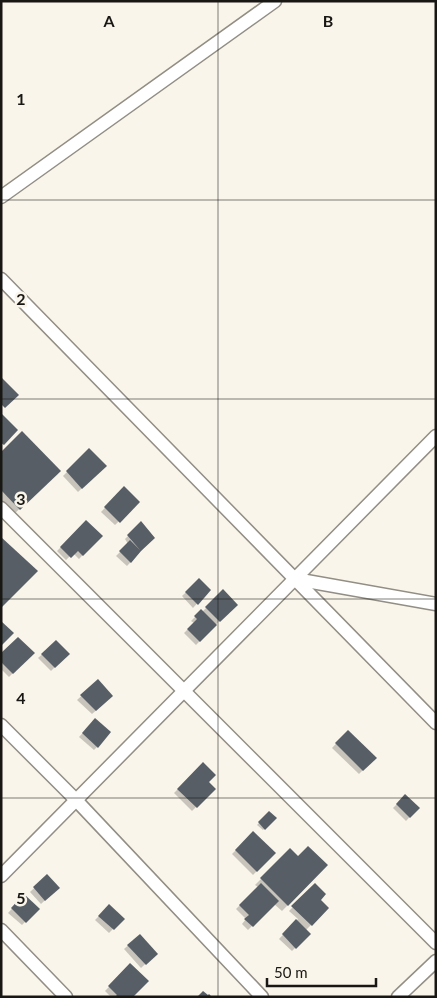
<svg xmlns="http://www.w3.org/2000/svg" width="437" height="998" font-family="Lato,sans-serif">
<rect width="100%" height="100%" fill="#faf5eb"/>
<g fill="#0003">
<path d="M89 450 105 466 78 492 63 476Z"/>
<path d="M1 454 59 471 12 516 1 505Z"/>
<path d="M124 488 139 502 115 525 101 512Z"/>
<path d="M86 522 101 536 79 559 73 553 66 560 57 551Z"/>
<path d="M141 523 153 538 127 566 116 556 128 544 125 539Z"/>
<path d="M199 580 209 590 193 608 182 596Z"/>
<path d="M223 591 236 604 196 645 184 633 194 623 191 621 201 611 202 612Z"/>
<path d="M56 642 68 654 51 671 38 658Z"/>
<path d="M33 653 9 677 1 669V655Z"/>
<path d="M98 681 108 700 92 714 77 700Z"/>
<path d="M92 723 97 747 94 750 79 737Z"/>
<path d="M348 731 375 758 359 774 332 748Z"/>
<path d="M203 764 207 782 214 789 192 811 174 793Z"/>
<path d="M405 796 418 808 406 821 393 808Z"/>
<path d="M269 812 275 818 263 830 257 825Z"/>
<path d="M253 833 274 853 253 875 232 854Z"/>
<path d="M290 850 298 858 327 865 282 911 274 904 248 930 242 924 246 919 236 909 258 887 255 885Z"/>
<path d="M47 876 58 888 41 904 30 892Z"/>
<path d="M315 885 319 900 328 908 306 930 309 934 292 951 279 939 298 919 289 911Z"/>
<path d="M24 896 38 909 22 925 8 913Z"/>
<path d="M109 906 123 919 109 933 95 920Z"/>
<path d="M139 936 156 954 141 968 124 949Z"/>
<path d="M130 965 131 997H111L105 991Z"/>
</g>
<g fill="#575e65">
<path d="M1 377 19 395 5 408 1 404Z"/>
<path d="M1 413 18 430 4 445 1 443Z"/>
<path d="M22 431 61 471 20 510 1 490V452Z"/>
<path d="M89 448 107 466 82 489 66 471Z"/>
<path d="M124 486 140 502 120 523 104 507Z"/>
<path d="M86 520 103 536 83 556 78 551 71 558 60 547Z"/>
<path d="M141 521 155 538 141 551 131 563 119 551 130 540 140 550 127 535Z"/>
<path d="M1 537 38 571 1 608Z"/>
<path d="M199 578 211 590 198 605 185 592Z"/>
<path d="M223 589 238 605 220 622 205 607Z"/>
<path d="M201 609 217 625 200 642 187 629 197 619 194 616Z"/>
<path d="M1 621 14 633 1 646Z"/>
<path d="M18 637 35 653 13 674 1 662V653Z"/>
<path d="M56 640 70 654 55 668 41 654Z"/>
<path d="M98 679 113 696 96 711 80 695Z"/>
<path d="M95 718 111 732 98 748 82 733Z"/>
<path d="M348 730 377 758 363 771 335 743Z"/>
<path d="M203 762 216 775 209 782 216 789 197 808 177 789Z"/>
<path d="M405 794 420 808 410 818 396 804Z"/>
<path d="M269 811 277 818 265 830 258 822Z"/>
<path d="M253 831 276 853 257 872 235 850Z"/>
<path d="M308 846 328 865 288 906 260 878 290 848 298 856Z"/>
<path d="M47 874 60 888 45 901 33 887Z"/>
<path d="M261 883 279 901 253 927 244 919 249 915 239 905Z"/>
<path d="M315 883 326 894 321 900 329 908 312 926 291 906Z"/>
<path d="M24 894 40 909 26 923 11 908Z"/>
<path d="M109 904 125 919 114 930 98 916Z"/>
<path d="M296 919 311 934 296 949 282 934Z"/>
<path d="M140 934 158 954 146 965 127 945Z"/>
<path d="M130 963 149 981 133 997H115L117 995 108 986Z"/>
<path d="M203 991 208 995 209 994 212 997H197Z"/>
</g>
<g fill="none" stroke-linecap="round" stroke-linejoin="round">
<g stroke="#928e85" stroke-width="15">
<g id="street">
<path d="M1 197 275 1"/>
<path d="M1 279 436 723"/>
<path d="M1 508 436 943"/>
<path d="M295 579 436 604"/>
<path d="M1 725 76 800 262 997"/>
<path d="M1 876 436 436"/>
<path d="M1 930 66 997"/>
<path d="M398 997 436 961"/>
</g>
</g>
<use href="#street" stroke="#fff" stroke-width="12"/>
</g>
<path fill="none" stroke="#181713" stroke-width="1" stroke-opacity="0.55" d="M218 1V997M1 200H436M1 399H436M1 599H436M1 798H436"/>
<g font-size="16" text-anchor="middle" font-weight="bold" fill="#181713" stroke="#faf5eb" stroke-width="5" stroke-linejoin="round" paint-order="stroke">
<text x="109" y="27">A</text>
<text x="328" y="27">B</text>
<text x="21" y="105">1</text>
<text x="21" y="305">2</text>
<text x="21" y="505">3</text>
<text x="21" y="704">4</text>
<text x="21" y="904">5</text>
</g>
<rect width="437" height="998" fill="none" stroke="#181713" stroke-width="5"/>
<path d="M267 978v8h109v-8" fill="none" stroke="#181713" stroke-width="2.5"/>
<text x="274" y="978" font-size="15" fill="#181713" stroke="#faf5eb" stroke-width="4" paint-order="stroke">50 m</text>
</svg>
